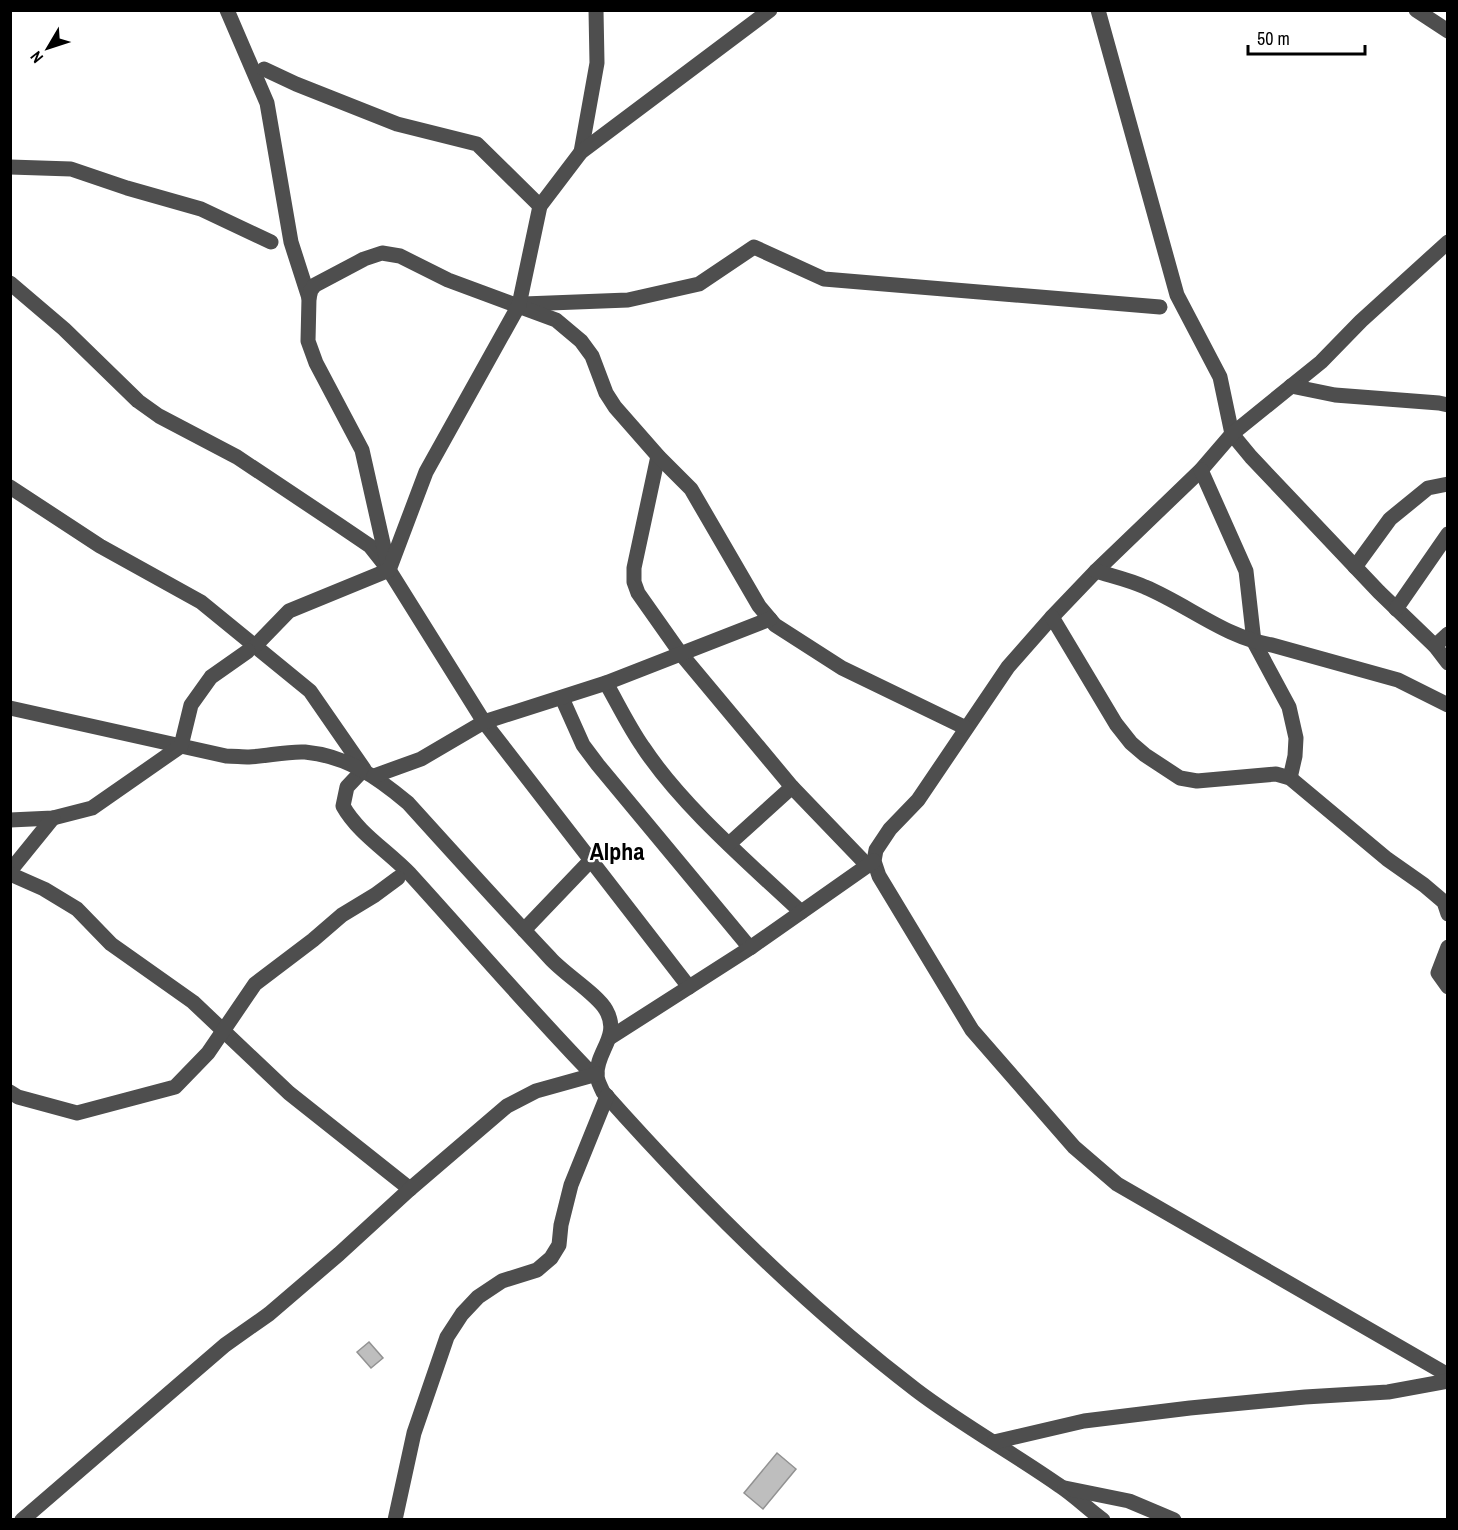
<svg xmlns="http://www.w3.org/2000/svg" width="1458" height="1530" font-family="'Archivo Narrow',sans-serif">
<rect width="100%" height="100%" fill="#fff"/>
<g fill="#bebebe" stroke="#929292" stroke-width="1.5">
<path d="M369 1342 383 1358 371 1368 357 1352Z"/>
<path d="M777 1453 796 1469 763 1509 744 1493Z"/>
</g>
<g fill="none" stroke-linecap="round" stroke-linejoin="round">
<g stroke="#4e4e4e" stroke-width="15">
<path d="M227 10 267 103 291 242 309 298"/>
<path d="M1098 10 1177 295 1220 377 1232 434 1251 457 1379 592 1435 646 1448 663"/>
<path d="M1416 10 1448 31"/>
<path d="M264 69 296 84 397 124 477 144 540 206"/>
<path d="M581 152 597 63 596 10"/>
<path d="M10 167 71 169 127 188 201 209 271 242"/>
<path d="M1448 242 1361 321 1321 362 1232 434 1201 470 1096 571 1052 617 1008 667 918 800 890 829 876 850 874 861 879 876 972 1030 1074 1147 1117 1184 1448 1375"/>
<path d="M10 283 64 329 138 401 159 416 237 457 339 525 370 546 389 570 484 722 689 987"/>
<path d="M524 304 628 300 699 284 754 247 824 279 1160 307"/>
<path d="M1291 386 1335 395 1439 403 1448 405"/>
<path d="M658 456 634 568V582L638 593 681 654 792 787 867 865"/>
<path d="M1201 470 1246 571 1254 642 1289 707 1296 738 1295 756 1290 778"/>
<path d="M10 487 100 546 201 602 310 691 364 769 347 787 343 806C358 833 388 851 410 874 471 941 530 1010 593 1075"/>
<path d="M1355 567 1390 519 1428 488 1448 484"/>
<path d="M389 570 362 450 316 363 308 341 309 298 311 290 315 285 364 259 382 253 400 256 448 280 556 320 581 341 592 356 606 393 615 407 658 456 691 489 759 606 775 625 842 668 966 728"/>
<path d="M1096 571C1112 576 1130 580 1145 587 1188 605 1226 638 1272 645L1398 680 1448 705"/>
<path d="M1396 609 1448 534"/>
<path d="M1052 617 1116 724 1131 743 1145 755 1180 778 1197 781 1276 774 1290 778 1387 859 1424 885 1444 902 1448 914"/>
<path d="M255 646 289 611 389 570 426 472 519 305 540 206 581 152 770 10"/>
<path d="M1435 646 1448 634"/>
<path d="M606 683C618 704 629 727 643 747 682 806 749 863 801 912"/>
<path d="M562 698 583 745 598 765 750 948"/>
<path d="M10 708 226 756C234 756 242 757 249 757 268 756 287 751 305 752 347 756 377 777 408 803 455 855 502 907 550 958 564 974 597 994 606 1010 621 1036 596 1051 597 1075 597 1081 601 1087 603 1092 699 1200 801 1302 916 1390 962 1425 1013 1453 1060 1486 1075 1496 1088 1509 1103 1520"/>
<path d="M374 776 421 759 484 722 606 683 770 619"/>
<path d="M10 820 53 818 92 808 181 746 191 705 211 677 248 651"/>
<path d="M729 844 792 787"/>
<path d="M10 871 53 818"/>
<path d="M10 874 44 889 77 909 111 944 193 1002 289 1093 410 1189"/>
<path d="M524 930 591 860"/>
<path d="M1448 947 1438 973 1448 987"/>
<path d="M611 1037 750 948 874 861"/>
<path d="M10 1092 18 1097 77 1113 175 1087 208 1053 255 984 313 940 342 915 375 895 398 878"/>
<path d="M994 1442 1084 1421 1190 1408 1305 1397 1388 1392 1448 1381"/>
<path d="M1065 1488 1129 1501 1174 1520"/>
<path d="M22 1520 225 1345 269 1314 339 1254 410 1189 507 1106 536 1091 597 1074"/>
<path d="M395 1520 414 1433 447 1337 462 1314 478 1297 502 1281 537 1270 551 1258 559 1245 561 1225 571 1185 607 1096"/>
</g>
</g>
<g text-anchor="middle" stroke-width="4.5" stroke-linejoin="round" paint-order="stroke">
<g font-size="24" font-weight="bold" fill="#000" stroke="#fff">
<text x="617" y="860">Alpha</text>
</g>
</g>
<rect width="1458" height="1530" fill="none" stroke="#000000" stroke-width="24"/>
<g transform="translate(48 48) rotate(231)" stroke="#ffffff" stroke-width="4.5" paint-order="stroke">
<path d="M0-4.5L10 22L0 15L-10 22Z" fill="#000000"/>
<text y="-9" font-size="16" font-weight="bold" text-anchor="middle" fill="#000000">N</text>
</g>
<path d="M1248 45v9h117v-9" fill="none" stroke="#000000" stroke-width="3"/>
<text x="1257" y="45" font-size="18" fill="#000000" stroke="#ffffff" stroke-width="4.5" paint-order="stroke">50 m</text>
</svg>
